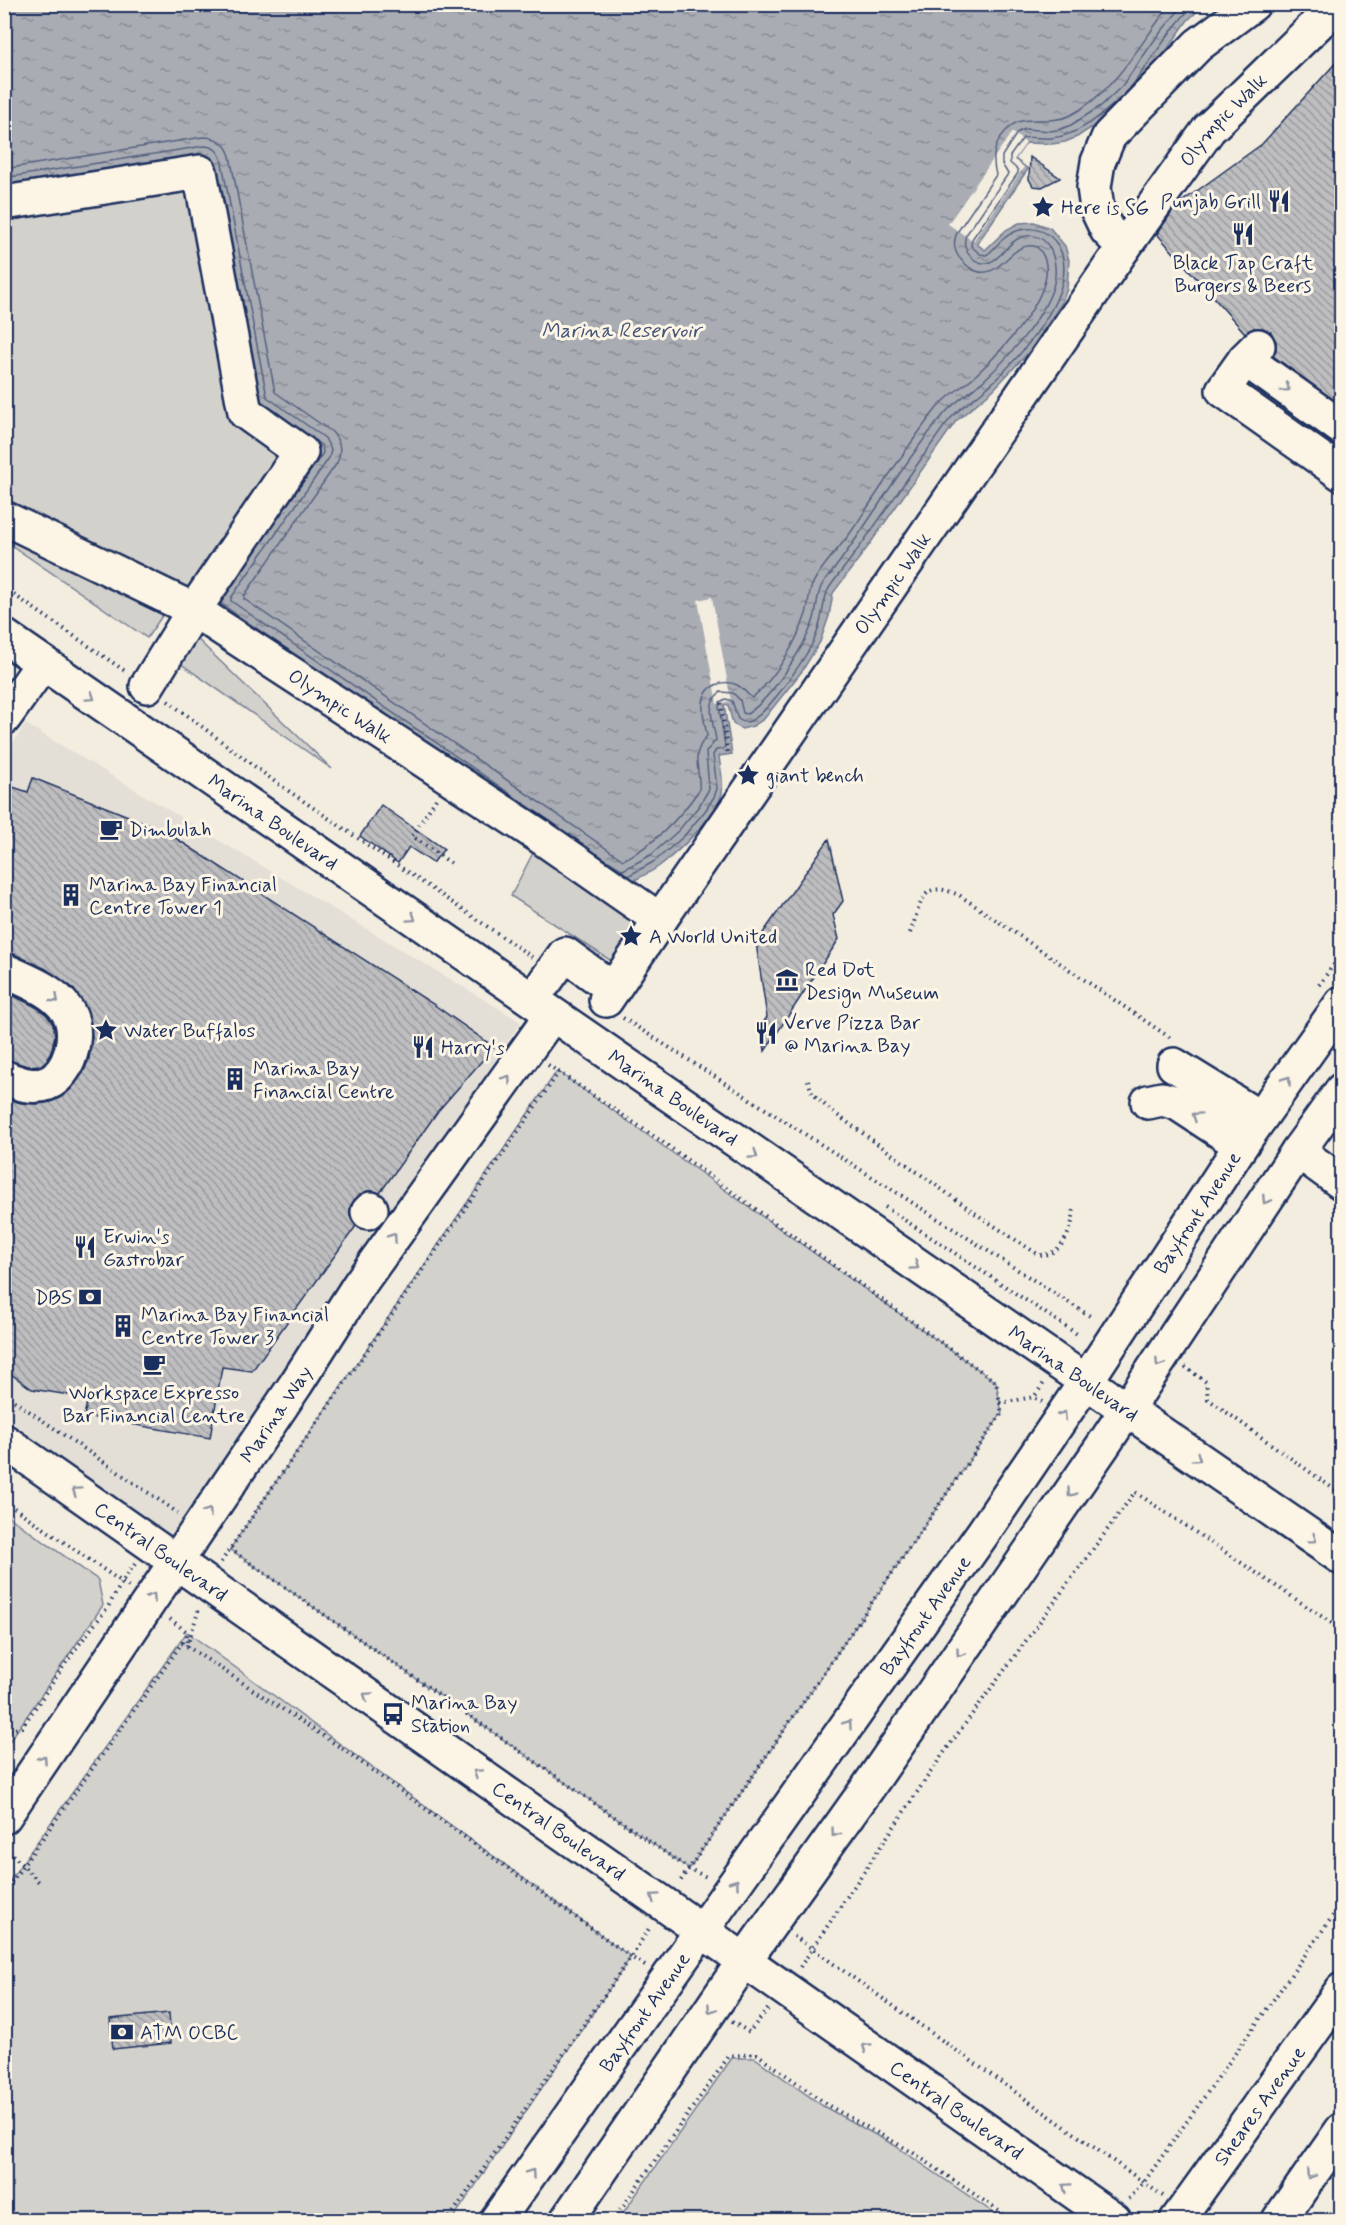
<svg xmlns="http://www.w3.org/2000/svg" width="1346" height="2225" font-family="Mynerve,sans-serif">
<defs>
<pattern id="water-ripples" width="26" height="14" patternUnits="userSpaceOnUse" patternTransform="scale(1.5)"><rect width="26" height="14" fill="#a9acb3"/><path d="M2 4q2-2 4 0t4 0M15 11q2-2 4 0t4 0" fill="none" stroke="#898c95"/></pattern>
<pattern id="building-back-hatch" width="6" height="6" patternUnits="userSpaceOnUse" patternTransform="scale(1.5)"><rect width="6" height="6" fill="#bebec0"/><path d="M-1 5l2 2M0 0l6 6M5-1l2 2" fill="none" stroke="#9a9b9f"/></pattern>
</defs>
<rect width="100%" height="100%" fill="#f3ede0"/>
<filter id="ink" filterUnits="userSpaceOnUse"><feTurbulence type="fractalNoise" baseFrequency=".0167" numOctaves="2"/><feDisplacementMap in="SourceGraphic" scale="12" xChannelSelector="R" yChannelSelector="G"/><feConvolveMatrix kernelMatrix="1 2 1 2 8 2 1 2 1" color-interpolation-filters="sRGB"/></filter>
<g filter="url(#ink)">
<path fill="#e3dfd6" d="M26 724 521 1022 172 1539 5 1417 4 756Z"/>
<g fill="#d3d1cc" stroke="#778095" stroke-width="1.5">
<path d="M191 183 288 455 194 590 5 500 4 213Z"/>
<path d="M4 537 164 613 147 638 5 541Z"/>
<path d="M192 634 332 769 174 659Z"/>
<path d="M541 837 660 920 616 964 511 896Z"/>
<path d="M557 1071 996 1382 1002 1413 689 1869 230 1549Z"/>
<path d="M5 1514 98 1580 103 1605 5 1748Z"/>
<path d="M187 1632 631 1957 452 2220H5V1887Z"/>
<path d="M732 2058H755L823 2106 894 2145 1004 2220H618Z"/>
</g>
<path fill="url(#water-ripples)" stroke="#707a91" stroke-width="1.5" d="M5 5H1204L1188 20 1147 78 1109 116 1077 137 1065 142 1052 144 1026 143 1015 159 1028 169 977 244 985 250 1006 230 1019 223 1034 222 1050 228 1065 246 1069 260 1067 289 1061 304 1028 353 993 390 956 421 867 548 833 593 829 616 820 642 802 671 764 719 753 726 742 729 733 724 728 705H724L732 754 719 756C720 767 724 782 722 793 717 816 677 853 658 867 647 875 633 880 621 887L211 604 318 450 255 406 207 159 5 192Z"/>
<g fill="#f3ede0">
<path d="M1012 132 1026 143 1014 160 1024 167 973 241 948 224Z"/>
<path d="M712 597 731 701 717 704 698 600Z"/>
</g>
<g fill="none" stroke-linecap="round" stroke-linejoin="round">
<g stroke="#546180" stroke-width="1.5">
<path d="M1130 88C1152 61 1169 29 1195 4"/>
<path d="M4 169 203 137C217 137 226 143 230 156L275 392 332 432C341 442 342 452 337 463L244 596V599L623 860C654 845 679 819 699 790 701 768 689 756 707 736 704 718 695 692 718 684 724 682 731 682 737 685 743 688 747 694 752 698 776 677 796 644 806 614 809 604 808 593 813 583 822 565 839 549 851 532 879 491 906 447 937 408 949 394 966 385 979 372 1002 350 1071 280 1037 247 1010 237 1000 287 970 268 965 264 960 260 957 254 953 246 954 238 958 231L996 175C991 155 994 141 1011 126 1025 114 1050 125 1069 116 1117 91 1139 44 1171 4"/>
<path d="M4 178 204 146C213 146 218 150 221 158L267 397 325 438 331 450 329 458 231 598V601L541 815"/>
<path d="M278 518 323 453 322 446 312 438"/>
<path d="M220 603 282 646"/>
<path d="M597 854 623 870 651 855 678 831 699 806 709 789 706 752 716 740C714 725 704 702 721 692L733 693 740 700 743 713 747 714C771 699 803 649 813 622 817 611 816 598 821 587 823 582 828 577 832 572 871 521 903 462 945 413 955 401 971 392 983 381 1008 358 1043 319 1053 287 1060 266 1051 228 1022 237 1008 241 1003 257 990 262 975 268 960 249 966 235L1008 174 1002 164V156L1017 133 1025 129 1051 131 1061 129 1071 125 1101 106 1122 86 1156 38 1184 4"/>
<path d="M628 876 655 861 683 837 705 811 714 797 717 789 713 755 716 750 723 749 725 746 719 707 720 702 726 699 732 701 738 719C742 722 745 723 750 721 768 714 806 657 814 640 822 624 822 607 827 592 830 585 836 579 840 573 870 535 896 494 924 455 933 443 941 429 951 418 961 406 977 397 989 386 1019 358 1085 287 1057 244 1043 224 1019 225 1002 240 996 245 992 252 986 255L980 254 971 246 972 239 1018 173V170L1010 163V156L1023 138C1032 136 1042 139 1051 138 1079 136 1103 114 1123 96"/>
</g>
</g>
<g fill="url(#building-back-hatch)" stroke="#1b2f5e" stroke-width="1.5">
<path d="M1341 57V405L1273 356 1276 350V342L1271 332 1263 328H1254L1245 333 1157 234 1176 206 1262 144Z"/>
<path d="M1030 157 1060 178 1042 187 1033 186 1029 179Z"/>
<path d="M33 778 163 830 433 1004 494 1047 438 1111 380 1193 367 1191 355 1199 350 1207V1216L356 1226 252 1371 222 1367 210 1438 84 1416 88 1398 32 1389 4 1369V1098L21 1103 37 1104 51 1102 61 1097 70 1090 83 1073 89 1059 92 1036 88 1011 73 988 46 969 12 953 4 952V784L28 792Z"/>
<path d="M381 805 444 849 433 863 409 847 398 863 360 836Z"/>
<path d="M829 839 843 901 833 915 839 939 765 1051 762 1025 767 1017 756 943Z"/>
<path d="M4 991 36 1007 47 1015 53 1024 55 1035 52 1048 47 1060 41 1065 28 1066 4 1059Z"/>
<path d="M169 2013 171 2043 113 2049 110 2019Z"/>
</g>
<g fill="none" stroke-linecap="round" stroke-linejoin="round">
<g stroke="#1b2f5e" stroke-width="38">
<g id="minor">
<path d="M4 203 200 172 245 412 301 452 194 610 147 686"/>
<path d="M1124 247 1107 230 1097 209 1094 187 1098 162 1109 136 1198 45 1253 4"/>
<path d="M1258 346 1245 359 1223 390 1342 474"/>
<path d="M1245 359 1342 428"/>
<path id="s1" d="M4 518 194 610 541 837 660 920 1124 247 1209 129 1338 4"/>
<path d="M4 718 43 663"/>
<path d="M4 970C26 981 52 989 66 1009 80 1028 73 1062 56 1078 42 1091 20 1085 4 1077"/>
<path d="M545 982 565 954 613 989"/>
<path d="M606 1000 660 920"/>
<path d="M1174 1065 1260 1118"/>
<path d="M1148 1102 1162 1099 1177 1103 1241 1145"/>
<path d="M1298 1151 1342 1183"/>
<path d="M368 1212 371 1209"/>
<path id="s2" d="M4 1817 296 1384 359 1285 552 1015"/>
</g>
</g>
<g stroke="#1b2f5e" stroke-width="38">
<g id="major">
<path id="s3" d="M4 636 1342 1558"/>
<path id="s4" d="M4 1441 1114 2220"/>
<path id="s5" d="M497 2220 983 1533 1085 1383 1241 1145 1342 1003"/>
<path d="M567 2220 744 1961 869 1786 1104 1444 1298 1151 1342 1090"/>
<path id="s6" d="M1177 2220 1342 1990"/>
<path d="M1279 2220 1342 2130"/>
</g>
</g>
<g stroke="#1b2f5e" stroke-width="4" stroke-dasharray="1.5 4.5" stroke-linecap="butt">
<path d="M4 588 125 671"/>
<path d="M168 701 274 781 532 957"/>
<path d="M721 703 728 755"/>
<path d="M436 799 412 836 452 864"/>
<path d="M910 933C922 903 920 878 959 895L1172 1039"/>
<path d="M1319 985 1342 953"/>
<path d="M623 1018 1093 1318"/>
<path d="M548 1065 661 1141 996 1382 1002 1413 679 1883"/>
<path d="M808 1080 812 1093 830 1110 982 1218 1039 1255C1063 1256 1073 1228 1074 1207"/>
<path d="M885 1207 1080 1336"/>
<path d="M1185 1367 1206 1382 1208 1399 1342 1495"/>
<path d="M4 1394 178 1513"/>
<path d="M1042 1402 1034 1397 1044 1383"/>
<path d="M1000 1403 1034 1397"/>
<path d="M4 1501 129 1587"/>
<path d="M230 1549 689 1869 709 1878"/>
<path d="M221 1562 559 1072"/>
<path d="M170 1619 187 1632V1642"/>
<path d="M187 1646 199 1609"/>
<path d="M4 1727 11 1730 22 1727 74 1651 108 1607 122 1582 135 1564"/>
<path d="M4 1846 39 1882"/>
<path d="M4 1892 182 1643 340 1747 631 1957 448 2220"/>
<path d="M794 1936 1163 2196"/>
<path d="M645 1966 631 1957 650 1927"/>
<path d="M800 1967 940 1758 1135 1492 1342 1630"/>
<path d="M732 2022 749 2032 768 2009"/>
<path d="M1129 2199 1144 2182 1342 1903"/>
<path d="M613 2220 729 2056 757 2054 829 2106 912 2152 1012 2220"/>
</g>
<use href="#minor" stroke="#fcf5e5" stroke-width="33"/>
<use href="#major" stroke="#fcf5e5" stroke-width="33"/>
</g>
<defs><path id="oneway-chevron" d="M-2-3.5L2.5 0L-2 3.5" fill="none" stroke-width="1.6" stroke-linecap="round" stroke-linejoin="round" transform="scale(1.5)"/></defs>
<g stroke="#8c92a2">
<use href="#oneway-chevron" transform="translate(1286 388) rotate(35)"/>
<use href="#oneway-chevron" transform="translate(91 697) rotate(35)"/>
<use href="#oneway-chevron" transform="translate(412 918) rotate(35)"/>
<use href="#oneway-chevron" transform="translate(55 999) rotate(42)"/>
<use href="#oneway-chevron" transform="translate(507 1079) rotate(-54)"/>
<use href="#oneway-chevron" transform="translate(1287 1080) rotate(-55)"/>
<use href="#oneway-chevron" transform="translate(1196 1116) rotate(-146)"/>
<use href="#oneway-chevron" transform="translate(754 1155) rotate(35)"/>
<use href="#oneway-chevron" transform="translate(1266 1200) rotate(123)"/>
<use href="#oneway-chevron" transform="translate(393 1237) rotate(-55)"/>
<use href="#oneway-chevron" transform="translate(915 1266) rotate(35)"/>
<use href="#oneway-chevron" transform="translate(1159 1363) rotate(123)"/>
<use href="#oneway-chevron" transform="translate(1063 1415) rotate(-56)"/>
<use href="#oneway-chevron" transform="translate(1197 1458) rotate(35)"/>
<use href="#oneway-chevron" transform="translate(76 1491) rotate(-145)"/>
<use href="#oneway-chevron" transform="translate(1071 1493) rotate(125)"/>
<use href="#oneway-chevron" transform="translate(208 1512) rotate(-56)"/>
<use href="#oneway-chevron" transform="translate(1313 1539) rotate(35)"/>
<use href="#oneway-chevron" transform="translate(152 1597) rotate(-56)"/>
<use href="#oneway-chevron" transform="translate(960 1653) rotate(125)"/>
<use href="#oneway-chevron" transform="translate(367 1696) rotate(-145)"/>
<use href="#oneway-chevron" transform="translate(848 1724) rotate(-55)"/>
<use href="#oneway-chevron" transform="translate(43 1759) rotate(-56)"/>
<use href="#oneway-chevron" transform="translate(477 1773) rotate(-145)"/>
<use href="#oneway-chevron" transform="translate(835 1833) rotate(126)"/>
<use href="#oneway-chevron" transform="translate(735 1883) rotate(-55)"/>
<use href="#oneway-chevron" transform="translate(654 1897) rotate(-145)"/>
<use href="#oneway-chevron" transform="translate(711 2009) rotate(124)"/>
<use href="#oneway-chevron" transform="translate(866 2047) rotate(-145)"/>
<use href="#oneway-chevron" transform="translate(531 2173) rotate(-55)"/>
<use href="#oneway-chevron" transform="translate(1310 2175) rotate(124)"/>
<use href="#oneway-chevron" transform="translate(1066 2187) rotate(-145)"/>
</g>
</g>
<defs>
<g id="restaurant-bare" transform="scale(1.8)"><path d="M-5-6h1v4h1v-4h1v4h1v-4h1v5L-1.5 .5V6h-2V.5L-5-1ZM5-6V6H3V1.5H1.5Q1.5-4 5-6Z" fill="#1b2f5e" stroke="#fcf5e5" stroke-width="2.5" paint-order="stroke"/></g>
<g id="sight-bare" transform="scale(1.8)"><path d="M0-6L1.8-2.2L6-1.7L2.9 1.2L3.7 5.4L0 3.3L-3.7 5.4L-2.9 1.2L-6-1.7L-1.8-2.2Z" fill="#1b2f5e" stroke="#fcf5e5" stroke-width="2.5" paint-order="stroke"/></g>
<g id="cafe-bare" transform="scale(1.8)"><path d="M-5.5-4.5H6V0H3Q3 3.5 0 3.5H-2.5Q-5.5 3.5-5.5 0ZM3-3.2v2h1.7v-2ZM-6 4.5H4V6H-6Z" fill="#1b2f5e" stroke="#fcf5e5" stroke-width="2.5" paint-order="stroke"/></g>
<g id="building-bare" transform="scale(1.8)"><path d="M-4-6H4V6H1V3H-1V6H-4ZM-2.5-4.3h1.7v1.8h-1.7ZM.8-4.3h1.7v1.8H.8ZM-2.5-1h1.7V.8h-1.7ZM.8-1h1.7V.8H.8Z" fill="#1b2f5e" stroke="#fcf5e5" stroke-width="2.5" paint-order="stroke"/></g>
<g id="museum-bare" transform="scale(1.8)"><path d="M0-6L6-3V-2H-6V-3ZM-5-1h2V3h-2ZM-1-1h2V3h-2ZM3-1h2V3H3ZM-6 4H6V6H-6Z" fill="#1b2f5e" stroke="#fcf5e5" stroke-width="2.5" paint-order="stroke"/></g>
<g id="bank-bare" transform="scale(1.8)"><path d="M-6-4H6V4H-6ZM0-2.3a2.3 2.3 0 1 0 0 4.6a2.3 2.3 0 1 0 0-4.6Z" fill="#1b2f5e" stroke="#fcf5e5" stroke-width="2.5" paint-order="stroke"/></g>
<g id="bus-bare" transform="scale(1.8)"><path d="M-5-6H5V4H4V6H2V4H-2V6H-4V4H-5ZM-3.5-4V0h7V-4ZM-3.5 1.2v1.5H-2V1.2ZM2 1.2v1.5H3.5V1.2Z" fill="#1b2f5e" stroke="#fcf5e5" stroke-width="2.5" paint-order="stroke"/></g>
</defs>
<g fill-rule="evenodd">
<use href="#restaurant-bare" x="1279" y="201"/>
<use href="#sight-bare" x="1043" y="207"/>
<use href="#restaurant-bare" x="1243" y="234"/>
<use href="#sight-bare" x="748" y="775"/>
<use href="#cafe-bare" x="111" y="829"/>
<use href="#building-bare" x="71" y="895"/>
<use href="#sight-bare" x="631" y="936"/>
<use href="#museum-bare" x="787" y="980"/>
<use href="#sight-bare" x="106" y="1030"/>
<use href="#restaurant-bare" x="766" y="1033"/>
<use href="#restaurant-bare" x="423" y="1047"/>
<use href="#building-bare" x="235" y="1079"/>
<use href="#restaurant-bare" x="85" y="1247"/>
<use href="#bank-bare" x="90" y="1297"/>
<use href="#building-bare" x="123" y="1326"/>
<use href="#cafe-bare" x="154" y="1364"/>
<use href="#bus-bare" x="393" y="1714"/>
<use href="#bank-bare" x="122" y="2032"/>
</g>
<g text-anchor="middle" stroke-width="6" stroke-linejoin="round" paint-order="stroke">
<g font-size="20" fill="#1b2f5e" stroke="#fcf5e5">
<text dy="7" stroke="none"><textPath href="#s1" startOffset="1750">Olympic Walk</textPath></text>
<text dy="7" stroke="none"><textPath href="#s1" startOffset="1180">Olympic Walk</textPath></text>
<text dy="7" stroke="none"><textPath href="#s1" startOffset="386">Olympic Walk</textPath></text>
<text dy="7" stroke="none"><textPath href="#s3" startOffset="327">Marina Boulevard</textPath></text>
<text dy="7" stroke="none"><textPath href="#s3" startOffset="813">Marina Boulevard</textPath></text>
<text dy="7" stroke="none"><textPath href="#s5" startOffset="1227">Bayfront Avenue</textPath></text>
<text dy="7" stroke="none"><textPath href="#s3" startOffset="1299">Marina Boulevard</textPath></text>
<text dy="7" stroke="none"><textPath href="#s2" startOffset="486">Marina Way</textPath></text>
<text dy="7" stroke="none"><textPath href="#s4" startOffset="192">Central Boulevard</textPath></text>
<text dy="7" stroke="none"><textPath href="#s5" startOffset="741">Bayfront Avenue</textPath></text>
<text dy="7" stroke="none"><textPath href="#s4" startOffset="678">Central Boulevard</textPath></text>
<text dy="7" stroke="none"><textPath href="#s5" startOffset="255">Bayfront Avenue</textPath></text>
<text dy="7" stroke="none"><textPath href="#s6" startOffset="141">Sheares Avenue</textPath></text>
<text dy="7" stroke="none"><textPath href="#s4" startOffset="1164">Central Boulevard</textPath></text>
</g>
<g font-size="20" fill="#1b2f5e" stroke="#fcf5e5" text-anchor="start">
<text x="1261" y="208" text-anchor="end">Punjab Grill</text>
<text x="1061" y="214">Here is SG</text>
<text x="1243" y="269" text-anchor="middle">Black Tap Craft<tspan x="1243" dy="23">Burgers &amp; Beers</tspan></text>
<text x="766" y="782">giant bench</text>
<text x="129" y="836">Dimbulah</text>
<text x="89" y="891">Marina Bay Financial<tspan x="89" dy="23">Centre Tower 1</tspan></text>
<text x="649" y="943">A World United</text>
<text x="805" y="976">Red Dot<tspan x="805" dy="23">Design Museum</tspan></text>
<text x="784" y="1029">Verve Pizza Bar<tspan x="784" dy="23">@ Marina Bay</tspan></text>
<text x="124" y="1037">Water Buffalos</text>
<text x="441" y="1054">Harry's</text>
<text x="253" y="1075">Marina Bay<tspan x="253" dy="23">Financial Centre</tspan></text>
<text x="103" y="1243">Erwin's<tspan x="103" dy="23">Gastrobar</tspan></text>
<text x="72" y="1304" text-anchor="end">DBS</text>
<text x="141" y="1321">Marina Bay Financial<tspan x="141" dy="23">Centre Tower 3</tspan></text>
<text x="154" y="1399" text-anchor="middle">Workspace Expresso<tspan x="154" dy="23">Bar Financial Centre</tspan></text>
<text x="411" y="1709">Marina Bay<tspan x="411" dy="23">Station</tspan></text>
<text x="140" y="2039">ATM OCBC</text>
</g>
<g font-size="21" font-style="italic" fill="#465478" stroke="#fcf5e5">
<text x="621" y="337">Marina Reservoir</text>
</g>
</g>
<rect width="1346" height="2225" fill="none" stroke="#fcf5e5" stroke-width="24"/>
<rect x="12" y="12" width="1322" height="2201" fill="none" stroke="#1b2f5e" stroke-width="2" filter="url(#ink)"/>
</svg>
